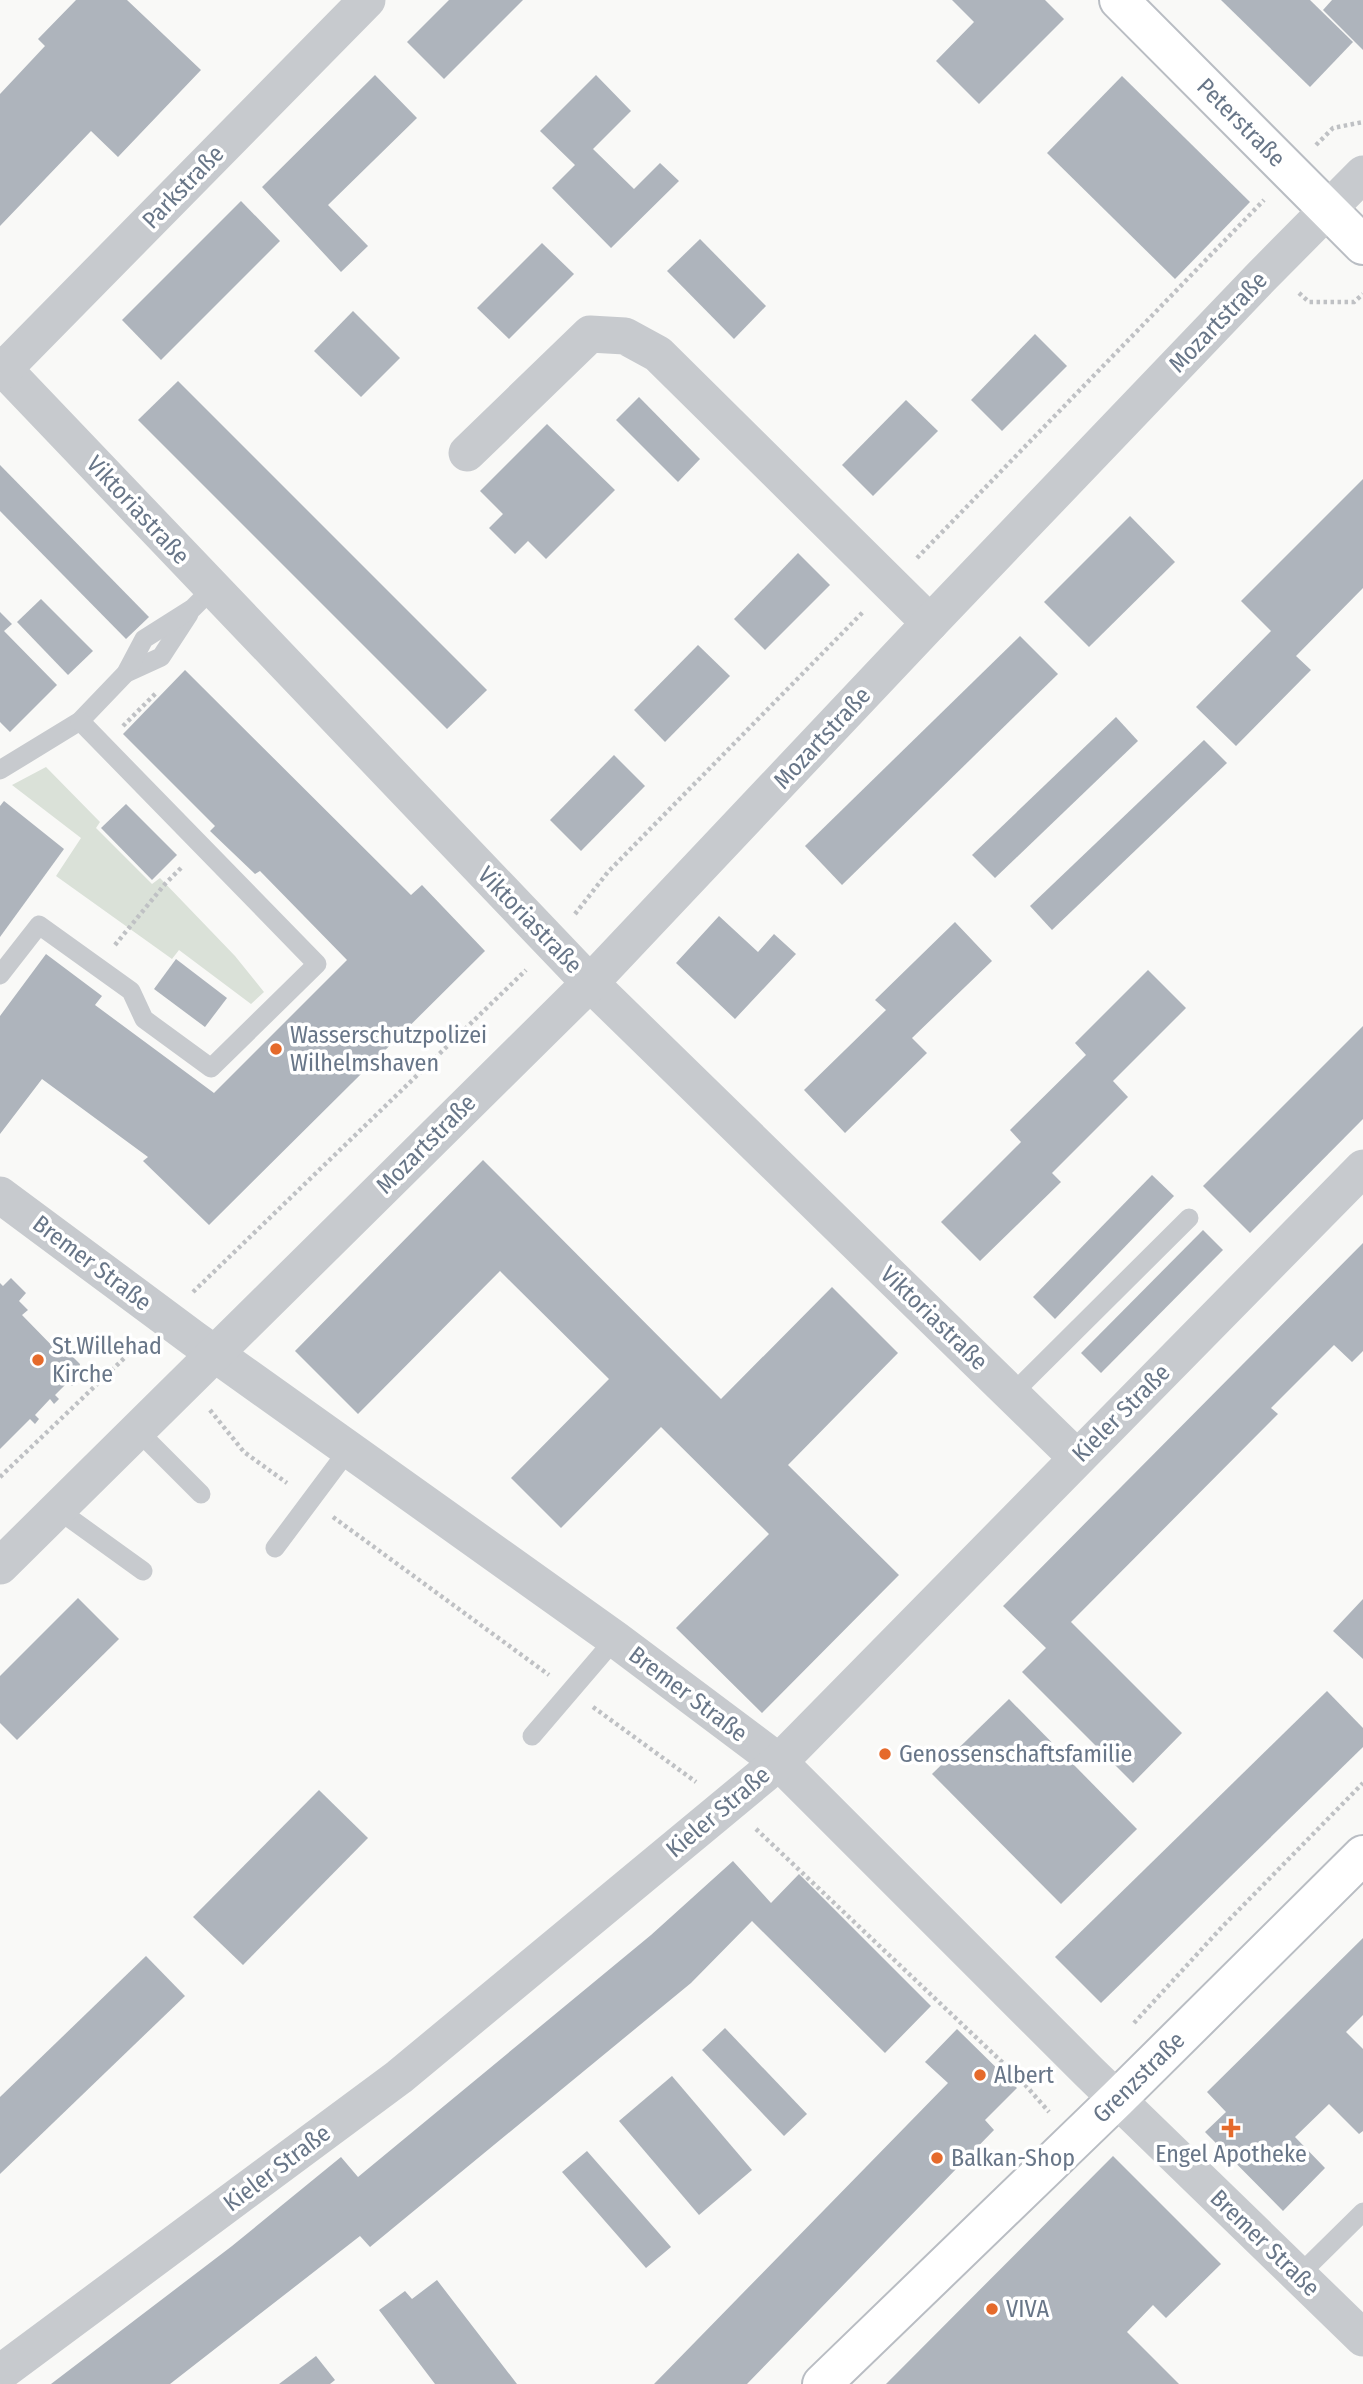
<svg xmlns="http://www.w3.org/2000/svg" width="1363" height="2384" font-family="'Fira Sans Condensed',sans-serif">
<rect width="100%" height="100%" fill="#f9f9f7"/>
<path fill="#dae1d8" d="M46 767 100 822 96 828 152 884 160 878 235 956 264 992 251 1004 179 950 172 959 56 876 81 838 12 785Z"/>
<g fill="#aeb4bc">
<path d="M76 0H127L201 70 118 157 91 131 0 226V94L45 46 38 39Z"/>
<path d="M449 0H523L444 79 407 42Z"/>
<path d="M952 0H1045L1064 19 979 104 936 61 974 22Z"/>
<path d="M1221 0H1310L1353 42 1310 87Z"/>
<path d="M1332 0H1363V50L1323 10Z"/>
<path d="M375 75 417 118 328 205 368 246 341 272 262 187Z"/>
<path d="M596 75 631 111 593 149 634 189 660 163 679 181 611 248 552 188 575 165 540 131Z"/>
<path d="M1122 76 1250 202 1175 279 1047 153Z"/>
<path d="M241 201 280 241 161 360 122 320Z"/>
<path d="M700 239 766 306 734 339 667 271Z"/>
<path d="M542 243 574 274 509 339 477 308Z"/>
<path d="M353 311 400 358 361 397 314 351Z"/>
<path d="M1035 334 1067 366 1002 431 971 400Z"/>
<path d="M178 381 487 690 447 729 138 420Z"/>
<path d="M639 397 700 459 678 482 616 420Z"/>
<path d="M906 400 938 431 873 496 842 465Z"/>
<path d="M547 424 615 490 546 559 528 541 515 554 489 528 503 514 480 491Z"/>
<path d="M0 465 149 617 126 639 0 511Z"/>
<path d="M1363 479V588L1296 656 1311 670 1236 746 1196 707 1271 631 1241 601Z"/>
<path d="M1130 516 1175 562 1089 647 1044 602Z"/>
<path d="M798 553 830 585 765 650 734 619Z"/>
<path d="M41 599 93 651 68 675 17 622Z"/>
<path d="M0 612 12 624 4 631 57 685 10 732 0 722Z"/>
<path d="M1020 636 1058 674 842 885 805 846Z"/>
<path d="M698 645 730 676 665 742 634 710Z"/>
<path d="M185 670 411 895 422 885 485 951 209 1225 143 1161 148 1157 42 1079 0 1134V1016L46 954 102 996 95 1005 214 1093 347 960 260 871 255 874 210 831 215 826 123 734Z"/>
<path d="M1116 717 1138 741 995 878 972 855Z"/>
<path d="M1204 740 1227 763 1052 930 1030 906Z"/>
<path d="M614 755 645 786 581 851 550 820Z"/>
<path d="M4 801 64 849 0 937V806Z"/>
<path d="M126 804 177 855 152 880 101 828Z"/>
<path d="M719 916 758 952 774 934 796 954 735 1019 676 963Z"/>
<path d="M955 922 992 961 912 1038 927 1053 845 1133 804 1090 886 1010 875 1000Z"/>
<path d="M176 959 227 998 205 1027 154 989Z"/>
<path d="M1148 970 1186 1008 1113 1081 1128 1097 1052 1173 1061 1182 980 1261 941 1222 1021 1142 1010 1130 1086 1055 1075 1043Z"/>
<path d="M1363 1026V1119L1250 1233 1203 1186Z"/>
<path d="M483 1160 721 1399 832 1287 898 1353 788 1465 899 1575 762 1713 676 1628 769 1534 661 1427 561 1528 511 1478 609 1379 500 1271 358 1414 295 1351Z"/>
<path d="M1152 1175 1174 1196 1055 1319 1033 1297Z"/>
<path d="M1203 1230 1223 1250 1101 1373 1081 1353Z"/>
<path d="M1363 1243V1351L1352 1362 1334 1345 1271 1408 1278 1414 1071 1622 1182 1733 1133 1783 1022 1672 1046 1648 1003 1606Z"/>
<path d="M11 1278 26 1293 19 1301 28 1310 22 1315 63 1357 71 1355 80 1364 78 1373 72 1379 76 1383 72 1386 68 1382 55 1395 59 1399 54 1404 50 1399 35 1415 39 1419 35 1424 30 1419 0 1449V1283L3 1286Z"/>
<path d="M78 1598 119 1639 17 1740 0 1723V1676Z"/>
<path d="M1363 1599V1659L1333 1631Z"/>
<path d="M1327 1691 1363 1728V1747L1101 2003 1055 1957Z"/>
<path d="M1009 1699 1137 1829 1061 1904 932 1774Z"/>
<path d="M319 1790 368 1838 243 1965 193 1917Z"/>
<path d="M733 1861 771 1903 799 1874 931 2006 885 2053 752 1921 691 1983 370 2247 360 2236 170 2384H51L232 2246 341 2157 358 2177 651 1935Z"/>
<path d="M1363 1938V2015L1346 2032 1363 2049V2131L1359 2134 1329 2104 1295 2137 1325 2168 1283 2211 1205 2132 1226 2112 1207 2092Z"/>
<path d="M146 1956 185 1996 0 2174V2097Z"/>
<path d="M725 2028 807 2114 784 2136 702 2050Z"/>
<path d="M957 2029 1017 2088 985 2120 994 2130 747 2384H654L948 2083 925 2062Z"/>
<path d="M672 2076 752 2170 699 2215 619 2121Z"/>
<path d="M587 2151 671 2247 646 2268 562 2172Z"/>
<path d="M1113 2156 1221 2264 1166 2318 1153 2305 1127 2332 1179 2384H886Z"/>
<path d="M437 2280 517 2384H435L379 2310 405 2291 412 2299Z"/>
<path d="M316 2356 335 2380 330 2384H279Z"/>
</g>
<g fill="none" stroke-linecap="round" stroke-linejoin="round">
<g stroke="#b9bdc3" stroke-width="42">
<g id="secondary">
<path id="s1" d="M1119 0 1363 245"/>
<path id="s2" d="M822 2384 1117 2099 1363 1855"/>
</g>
</g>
<g stroke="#bfc1c4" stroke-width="4.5" stroke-dasharray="3.5 3.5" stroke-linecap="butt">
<path d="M1316 145 1333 128 1363 122"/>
<path d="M1299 293 1309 302H1354L1363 294"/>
<path d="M917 558 1264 200"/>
<path d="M123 726 156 693"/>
<path d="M575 914 608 872 864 611"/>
<path d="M115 945 165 884 182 867"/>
<path d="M193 1292 526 970"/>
<path d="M210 1410 244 1452 287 1483"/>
<path d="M0 1477 138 1345"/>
<path d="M333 1517 549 1675"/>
<path d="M593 1707 696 1782"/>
<path d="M756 1829 1021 2080 1049 2112"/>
<path d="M1134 2023 1222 1927 1363 1783"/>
</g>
<g stroke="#c7cace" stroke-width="19">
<path d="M126 673 161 657 189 614"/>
<path d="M0 770 80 721 126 673 144 639 193 608 212 589"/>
<path d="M0 975 39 925 131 991 144 1019 211 1068 317 964 80 721"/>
<path d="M1012 1394 1189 1218"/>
<path d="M137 1430 201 1494"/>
<path d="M57 1509 143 1571"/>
<path d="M275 1548 349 1449"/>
<path d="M532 1736 615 1639"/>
<path d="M1298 2276 1363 2212"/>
</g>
<g stroke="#c7cace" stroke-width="37">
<path d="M0 365 590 983 1077 1458"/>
<path d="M0 373 367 0"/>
<path d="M467 453 590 334 625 336 658 354 930 623"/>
<path d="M0 1195 194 1339 615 1639 779 1762 1089 2072 1363 2338"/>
<path d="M0 1566 590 983 930 623 1261 277 1363 174"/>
<path d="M0 2373 399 2077 779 1762 1363 1168"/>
</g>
<use href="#secondary" stroke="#fff" stroke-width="38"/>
</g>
<g fill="#e56a2b" stroke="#fff" stroke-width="2.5">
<circle cx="276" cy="1049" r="7"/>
<circle cx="38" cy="1360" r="7"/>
<circle cx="885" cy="1754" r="7"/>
<circle cx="980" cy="2075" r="7"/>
<path d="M1227.5 2117.5h7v7h7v7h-7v7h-7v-7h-7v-7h7z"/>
<circle cx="937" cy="2158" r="7"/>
<circle cx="992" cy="2309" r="7"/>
</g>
<g text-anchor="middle" stroke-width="7" stroke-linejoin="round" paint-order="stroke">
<g font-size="24" fill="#687688" stroke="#fff">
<text dy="8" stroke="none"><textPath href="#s1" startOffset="173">Peterstraße</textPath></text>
<text transform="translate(183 187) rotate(-46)" y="8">Parkstraße</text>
<text transform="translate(1218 322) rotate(-46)" y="8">Mozartstraße</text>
<text transform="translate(138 510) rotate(47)" y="8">Viktoriastraße</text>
<text transform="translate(822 738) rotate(-47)" y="8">Mozartstraße</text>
<text transform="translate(530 920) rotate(46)" y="8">Viktoriastraße</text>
<text transform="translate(426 1144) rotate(-45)" y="8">Mozartstraße</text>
<text transform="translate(92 1263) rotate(37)" y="8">Bremer Straße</text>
<text transform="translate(934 1318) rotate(44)" y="8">Viktoriastraße</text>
<text transform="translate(1121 1413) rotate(-45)" y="8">Kieler Straße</text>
<text transform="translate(688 1694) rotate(37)" y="8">Bremer Straße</text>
<text transform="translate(718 1812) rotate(-40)" y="8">Kieler Straße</text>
<text dy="8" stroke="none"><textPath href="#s2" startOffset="441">Grenzstraße</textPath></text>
<text transform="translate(277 2168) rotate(-37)" y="8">Kieler Straße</text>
<text transform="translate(1265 2243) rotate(44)" y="8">Bremer Straße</text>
</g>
<g font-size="24" fill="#687688" stroke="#fff" text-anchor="start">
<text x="290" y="1043">Wasserschutzpolizei<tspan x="290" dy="28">Wilhelmshaven</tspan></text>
<text x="52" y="1354">St.Willehad<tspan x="52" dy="28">Kirche</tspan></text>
<text x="899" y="1762">Genossenschaftsfamilie</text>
<text x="994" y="2083">Albert</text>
<text x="1231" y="2162" text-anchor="middle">Engel Apotheke</text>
<text x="951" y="2166">Balkan-Shop</text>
<text x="1006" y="2317">VIVA</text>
</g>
</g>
</svg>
